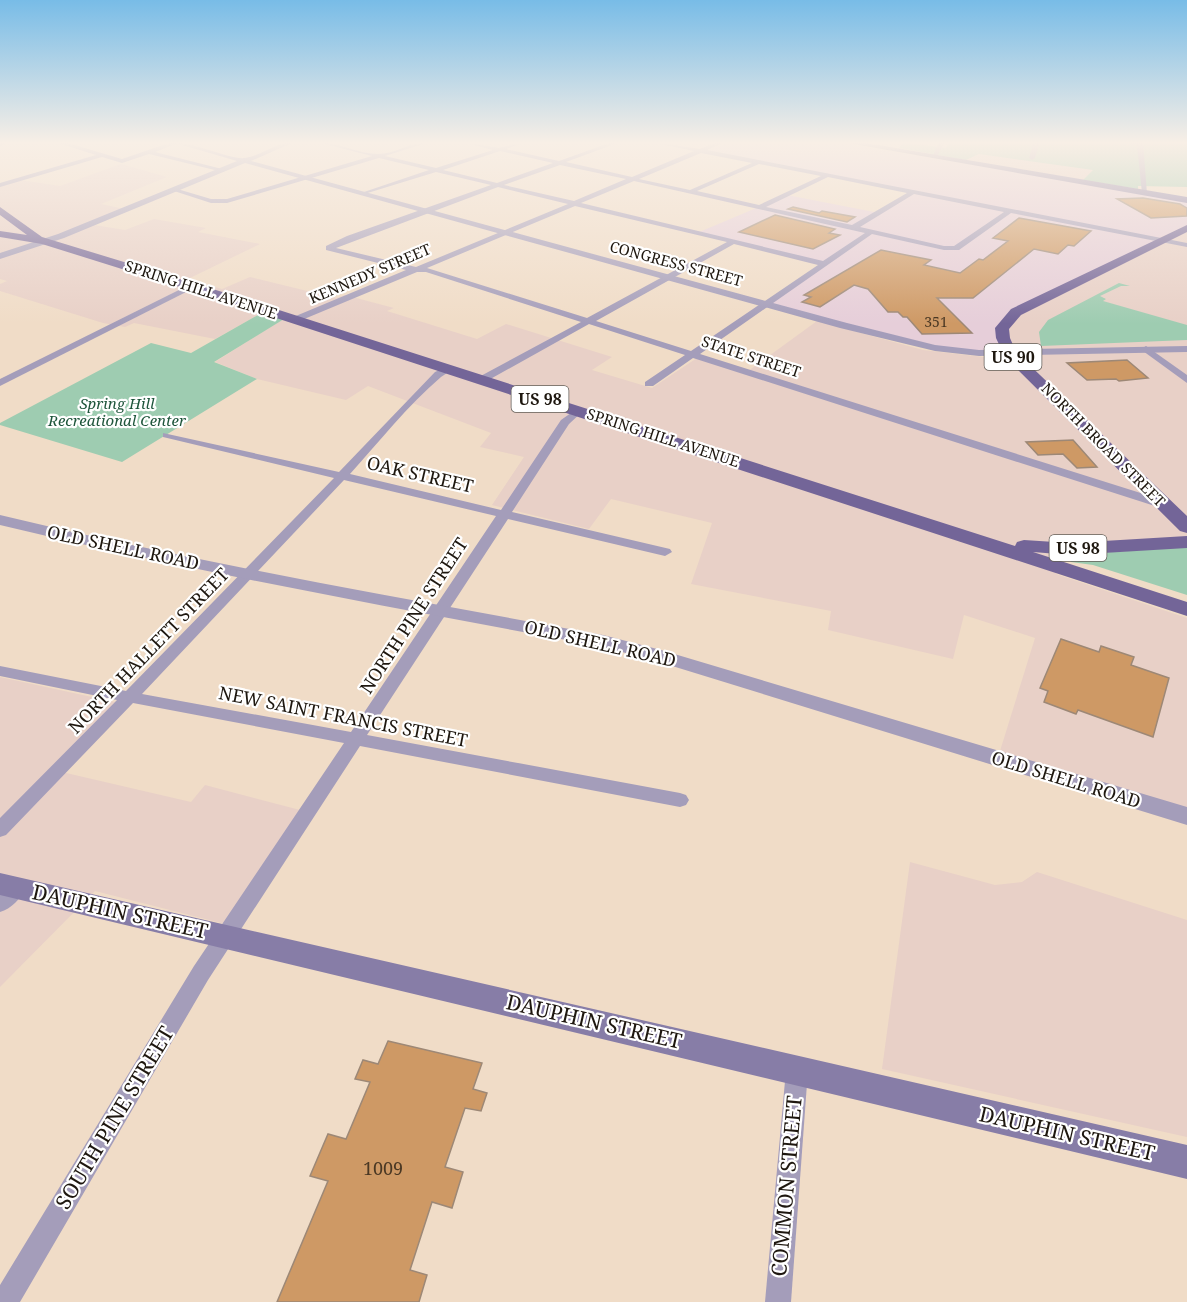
<svg xmlns="http://www.w3.org/2000/svg" width="1187" height="1302" font-family="'Noto Serif',serif">
<rect width="100%" height="100%" fill="#f0dcc7"/>
<g fill="#e8d0c7">
<path d="M979 154 1062 165 1094 170 1083 180 966 160Z"/>
<path d="M121 164 167 177 101 204 129 210 94 225 125 230 154 219 206 228 198 232 260 244 188 279 222 289 250 277 336 298 345 295 394 308 387 311 477 339 506 324 612 357 592 370 652 388 697 358 744 374 817 321 923 350 1009 360 994 324 1187 222V537L1064 545 1056 574 1187 618V809L1000 751 1035 638 964 615 953 659 828 630 831 611 691 584 712 523 611 499 589 529 492 505 524 457 480 447 491 433 368 386 346 400 257 379 215 362 283 319 263 312 215 339 134 323 125 327 103 323 0 291V284L7 281 0 279V186L20 180 60 186Z"/>
<path d="M0 677 115 702 49 769 191 802 205 785 300 810 225 924 95 891 0 987Z"/>
<path d="M910 862 995 885 1022 882 1037 872 1187 920V1137L882 1069Z"/>
</g>
<path fill="#e6ced9" d="M729 142H835L1187 200V226L1161 237V240L1007 321 1010 354 958 351 766 304 824 264 697 233 787 195 879 213 913 192 708 151Z"/>
<g fill="#9eccb1">
<path d="M903 142 946 148 949 142H1187V187L1138 186V189L1083 180 1093 170 979 154 966 160 899 148Z"/>
<path d="M1119 283 1130 286H1121L1100 296 1106 299 1103 301 1187 325V340L1041 346 1039 332 1048 320Z"/>
<path d="M263 312 284 319 214 362 257 379 122 462 0 425V423L151 343 191 353Z"/>
<path d="M1187 547V595L1093 565 1071 562 1068 555Z"/>
</g>
<g fill="#ce9965" stroke="#9d8876" stroke-width="1.5">
<path d="M1143 198 1180 204 1187 208V216L1151 218 1117 199Z"/>
<path d="M793 207 819 213 822 211 855 217 847 222 788 209Z"/>
<path d="M775 215 835 229 829 233 840 235 813 249 739 232Z"/>
<path d="M1019 218 1091 231 1074 246 1068 245 1058 254 1034 249 973 298H937L972 333 922 334 907 317H903L898 312H888L868 289 854 285 820 307 802 302 811 297 804 295 881 250 931 260 924 265 960 273 979 259 983 260 1008 241 993 238Z"/>
<path d="M1127 360 1148 378 1119 381 1116 379 1087 380 1067 363Z"/>
<path d="M1073 440 1097 467 1077 468 1063 454 1038 455 1026 442Z"/>
<path d="M1061 639 1099 652 1101 646 1134 657 1131 665 1169 678 1153 737 1078 710 1076 714 1044 702 1048 691 1040 688Z"/>
<path d="M388 1041 482 1063 473 1089 487 1093 481 1111 465 1108 445 1167 463 1172 452 1208 432 1202 410 1270 427 1275 419 1302H277L328 1181 310 1176 328 1134 346 1139 370 1082 355 1079 363 1060 378 1064Z"/>
</g>
<g fill="none" stroke-linecap="round" stroke-linejoin="round">
<g fill="#a49dba" fill-rule="evenodd">
<path d="M0 142H9L0 146Z"/>
<path d="M55 142H64L122 159 172 142H180L155 152 226 170 223 172 149 154 122 163 102 157 0 187V183L96 155Z"/>
<path d="M317 142C338 142 358 154 378 154 395 154 411 142 429 142L385 156 436 168 493 150 463 142 499 148 525 142 506 149 559 161 612 142H620L566 162 632 177 694 151 652 142 700 149 717 142H725L707 150 1187 243V247L1011 213 959 250H944L872 234 700 354 1166 501 1168 504 1166 507H1158L693 358 653 386H645V382L685 355 589 324 485 382H477V378L581 322 426 272H417L297 322H291V318L406 270 326 250V246L347 236 491 185 436 172 361 195V193L429 170 379 158 227 203H211L171 190 174 188 211 199H227L372 156ZM500 151 553 163 497 183 443 170ZM701 153 752 163 690 190 639 179ZM759 164 821 176 759 205 697 191ZM560 165 626 179 574 201 504 185ZM828 177 907 193 852 225 766 207ZM634 181 865 233 823 261 581 203ZM498 187 568 204 416 267 336 248ZM914 194 1004 212 954 246H944L860 227ZM575 206 727 242 587 318 427 268ZM734 244 818 265 691 351 596 321Z"/>
<path d="M939 142H945L936 158H932Z"/>
<path d="M1034 142H1040L1035 158 1032 160 1029 158Z"/>
<path d="M1122 142H1143L1147 194 1142 193 1137 145Z"/>
<path d="M189 285 196 287 0 386V379Z"/>
<path d="M1146 346 1187 375V383L1143 351 1141 349Z"/>
<path d="M448 366 453 369C449 372 445 374 441 377 408 405 379 442 350 474L501 510 561 420 578 408 583 411 569 424 512 512 670 549 672 552 665 556 508 519 367 735 680 793 686 795 689 800 686 805 680 807 360 746 208 980 20 1302H0V1285L194 966 344 743 133 703 6 835 0 837V818L117 700 0 676V666L126 691 334 478 163 437V433L339 472 435 372ZM344 480 496 516 351 732 142 694Z"/>
<path d="M16 880 23 882 26 888C21 898 11 909 0 912V891L9 882Z"/>
<path d="M797 1059 805 1062 808 1070 791 1302H765L786 1070 789 1062Z"/>
</g>
<g fill="#a49dba" fill-rule="evenodd">
<path d="M172 142C192 142 232 160 245 158 263 155 276 142 294 142L251 161 847 323 935 345 979 350 1187 346V352L979 356 935 351 840 328 245 163 64 238 0 259V253L58 234 237 161Z"/>
<path d="M0 515C199 563 401 598 603 635L661 650 1187 807V825L656 661 603 647C401 609 199 573 0 525Z"/>
</g>
<g fill="#877da7" fill-rule="evenodd">
<path d="M842 142H860L1187 197V203Z"/>
<path d="M0 873 1187 1145V1179L0 895Z"/>
</g>
<g fill="#736598" fill-rule="evenodd">
<path d="M0 207 42 237 229 294 1015 546 1017 542 1024 540 1070 543 1187 536V548L1070 555 1033 552 1187 602V616L221 300 42 244 0 237V231L27 235 0 215Z"/>
<path d="M1187 225V232L1021 315 1009 329 1010 338 1016 352 1187 516V533L1180 531 1005 357 996 338 995 328 1011 309Z"/>
</g>
</g>
<linearGradient id="sky" x2="0" y2="1"><stop stop-color="#78bce7"/><stop offset="0.44" stop-color="#f8efe6"/><stop offset="1" stop-color="#f8efe6" stop-opacity="0"/></linearGradient>
<rect width="1187" height="324" fill="url(#sky)"/>
<g text-anchor="middle" stroke-width="4.5" stroke-linejoin="round" paint-order="stroke">
<g font-size="14" fill="#4a3824">
<text x="936" y="327">351</text>
</g>
<g font-size="15" fill="#1e170f" stroke="#fff">
<text transform="translate(676 264) rotate(15)" y="5">CONGRESS STREET</text>
<text transform="translate(370 274) rotate(-23)" y="5">KENNEDY STREET</text>
<text transform="translate(201 290) rotate(18)" y="5">SPRING HILL AVENUE</text>
<text transform="translate(751 357) rotate(18)" y="5">STATE STREET</text>
<text transform="translate(663 438) rotate(18)" y="5">SPRING HILL AVENUE</text>
<text transform="translate(1103 445) rotate(45)" y="5">NORTH BROAD STREET</text>
</g>
<g font-size="15" font-style="italic" fill="#1e553b" stroke="#fff">
<text x="117" y="409">Spring Hill<tspan x="117" dy="17">Recreational Center</tspan></text>
</g>
<g fill="#fff" stroke="#625d57" stroke-width="1.5">
<rect x="984.5" y="344" width="57" height="26" rx="4.5"/>
<rect x="511.5" y="386" width="57" height="26" rx="4.5"/>
<rect x="1049.5" y="535" width="57" height="26" rx="4.5"/>
</g>
<g font-size="16" font-weight="bold" fill="#1e170f">
<text x="1013" y="363">US 90</text>
<text x="540" y="405">US 98</text>
<text x="1078" y="554">US 98</text>
</g>
<g font-size="18" fill="#1e170f" stroke="#fff">
<text transform="translate(420 475) rotate(13)" y="6">OAK STREET</text>
<text transform="translate(123 548) rotate(12)" y="6">OLD SHELL ROAD</text>
<text transform="translate(414 616) rotate(-57)" y="6">NORTH PINE STREET</text>
<text transform="translate(600 644) rotate(13)" y="6">OLD SHELL ROAD</text>
<text transform="translate(149 651) rotate(-46)" y="6">NORTH HALLETT STREET</text>
<text transform="translate(343 717) rotate(11)" y="6">NEW SAINT FRANCIS STREET</text>
<text transform="translate(1066 780) rotate(17)" y="6">OLD SHELL ROAD</text>
</g>
<g font-size="18" fill="#4a3824">
<text x="383" y="1175">1009</text>
</g>
<g font-size="21" fill="#1e170f" stroke="#fff">
<text transform="translate(120 912) rotate(13)" y="7">DAUPHIN STREET</text>
<text transform="translate(594 1022) rotate(13)" y="7">DAUPHIN STREET</text>
<text transform="translate(115 1118) rotate(-59)" y="7">SOUTH PINE STREET</text>
<text transform="translate(1067 1134) rotate(13)" y="7">DAUPHIN STREET</text>
<text transform="translate(787 1186) rotate(-85)" y="7">COMMON STREET</text>
</g>
</g>
</svg>
